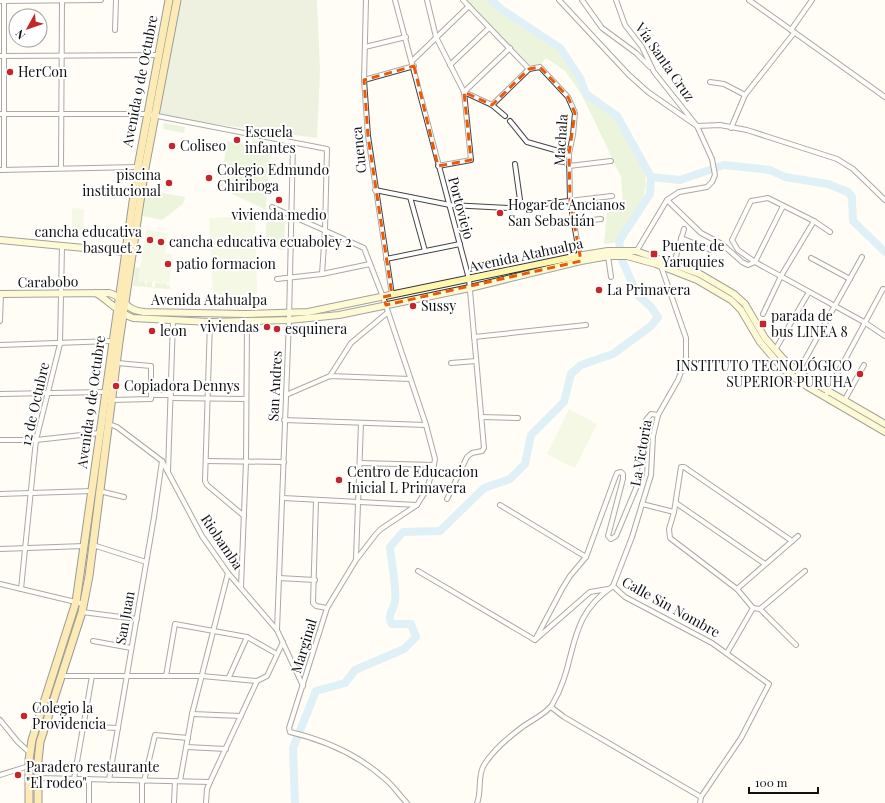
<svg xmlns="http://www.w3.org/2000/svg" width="885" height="803" font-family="'Playfair Display',serif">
<rect width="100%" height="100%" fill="#fffdf5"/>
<g fill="#d5ebbd">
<path d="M467 0H489L501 13 562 53 592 102 617 120 632 147 645 173 646 185 642 203 614 243 604 244 607 211 623 205 621 177 592 116 580 92 565 71 546 58 541 64 530 66Z"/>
<path d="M164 123 185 127 184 133 163 129Z"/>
<path d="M252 140 271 143 266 210 220 188 227 141 245 144 244 153 249 154Z"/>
<path d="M146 190 185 197 183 204 162 220 143 216Z"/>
<path d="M267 212 285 220 284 250 265 247Z"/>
<path d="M135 267 140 268 139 285 140 281 145 282 146 286 147 282H152V287H155V283H161V287L162 283 167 284V288L168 284 171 289 133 286Z"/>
</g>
<path fill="#d9e3c4" d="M180 0H317L320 71 317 138 156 116Z"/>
<g fill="#e6f2cf">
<path d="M72 208 84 209 83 231 72 230Z"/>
<path d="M255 216 257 294 213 297 209 218Z"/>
<path d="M146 230 168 233 165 253 171 254 173 259 169 283 138 281Z"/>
<path d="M569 409 597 424 575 468 547 454Z"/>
</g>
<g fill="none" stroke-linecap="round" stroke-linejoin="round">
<g stroke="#b9e0f7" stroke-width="8">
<path d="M651 177 680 180 724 165 770 170 785 177 828 184 848 192 852 197 853 221 885 252"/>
<path d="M295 803 293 748 316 691 345 683 355 670 404 649 416 637 411 624H392C386 615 394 610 395 601 397 591 391 558 390 547L403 532 440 531 484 488 510 479 525 464 531 435 564 402 571 374 581 365 613 354 651 326 658 317 651 307 637 294 622 260 619 241 650 194 651 177 617 116 586 94 580 78 560 48 501 9 491 0"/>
</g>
<g stroke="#444" stroke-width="6">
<g id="street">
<path d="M366 0 364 80 368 136 392 295"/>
<path d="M395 0 469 279 484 448 482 451 472 453 467 457 447 499"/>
<path d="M427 0 436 37 464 92 492 105 505 116"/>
<path d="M463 0 529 69 540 67 568 97 575 113 573 135 569 154 570 201 580 257"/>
<path d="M559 0 629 75 648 92 697 126 720 125 747 130 837 159 853 169 885 200"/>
<path d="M582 0 602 28 636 53 650 67"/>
<path d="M616 0 625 25 642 47 654 72 697 126 712 159 715 175 712 182 707 187 679 192 667 200 636 252"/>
<path d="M749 0 885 97"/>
<path d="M0 1 101 0"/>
<path d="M115 30 116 0"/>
<path d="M791 30 812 0"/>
<path d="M365 47 406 37"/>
<path d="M0 56 160 55"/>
<path d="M412 61 469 6"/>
<path d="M450 65 489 28"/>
<path d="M364 80 414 66"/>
<path d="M710 82 724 84 745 95"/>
<path d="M464 92 510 48"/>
<path d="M492 105 529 69"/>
<path d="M0 114H147L327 149 325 230 322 274"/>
<path d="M510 121 527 142 569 154"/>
<path d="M731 128 745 95 794 33"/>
<path d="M515 164 521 207"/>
<path d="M438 166 471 160 464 92"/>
<path d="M569 166 611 161"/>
<path d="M61 168 62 0"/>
<path d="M0 170 138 167"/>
<path d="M4 170V0"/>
<path d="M375 190 450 205 508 208 612 196"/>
<path d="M410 197 425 251"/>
<path d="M667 200 701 233 722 244 742 262 748 265 755 262 783 206"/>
<path d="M272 207 364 248 383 297 426 425 435 459 434 465 427 489 417 505 381 529 376 534 356 560 327 608 289 728 290 732C324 740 358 755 384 778 393 785 399 795 407 803"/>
<path d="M574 222 601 219"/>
<path d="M830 232 814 221 768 198 751 201 732 240 738 250 755 262 864 322 885 336"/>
<path d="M681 238 711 250"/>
<path d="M608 256 611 277"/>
<path d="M811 258 850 279"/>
<path d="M386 259 460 244"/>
<path d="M674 263 684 229"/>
<path d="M277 279 322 274 370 264"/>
<path d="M763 314 781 276 814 221"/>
<path d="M0 321 1 294"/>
<path d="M210 322 205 481 207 485 244 516"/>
<path d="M474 337 586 325"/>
<path d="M0 345 112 341"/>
<path d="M775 350 809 292"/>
<path d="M451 363 476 361"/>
<path d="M798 372 862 257"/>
<path d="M330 376 351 343 387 313"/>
<path d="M827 393 883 289"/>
<path d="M0 394 105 392"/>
<path d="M151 395H171"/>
<path d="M286 395 330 376 410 379"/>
<path d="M171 398 246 399"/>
<path d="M112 400 151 399V366L117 363"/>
<path d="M844 401 864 365"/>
<path d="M481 417 518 418"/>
<path d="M284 420 426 425"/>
<path d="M109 424 117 427 162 461 202 536 228 573 277 630 303 686"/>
<path d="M0 440H36L100 433"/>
<path d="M206 461 284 462"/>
<path d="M360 463 434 465"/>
<path d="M168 472 173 320"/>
<path d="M99 491 124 497"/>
<path d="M0 494 92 491"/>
<path d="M283 498 417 505"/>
<path d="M316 500 313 603 316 606 327 608"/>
<path d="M676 503 765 564"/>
<path d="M642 504 674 512"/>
<path d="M500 505 586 557"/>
<path d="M93 545 146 562"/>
<path d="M0 549 84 546"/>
<path d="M356 558 361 423"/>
<path d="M418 571 535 640 590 592 608 589"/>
<path d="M279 578 315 580"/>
<path d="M0 584 84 604"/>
<path d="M613 586 632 537 651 475 653 436 658 415 678 380 686 358V338L661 266"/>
<path d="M613 586 625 597 712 643 769 684 741 738 701 797 700 803"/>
<path d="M241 587 246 462 247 321"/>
<path d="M21 589 36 440 60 344 62 246"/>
<path d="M737 589 798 536"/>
<path d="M753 608 737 589 670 538 669 529 674 512 681 467H684L792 541"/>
<path d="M760 609 796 645"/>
<path d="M82 612 137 619"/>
<path d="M277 630 289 320 293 143"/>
<path d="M535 640 562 589 570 576 586 557 615 478 617 473 621 472 623 474V479L608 536 611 539 616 536 642 474 646 420 651 414 658 415"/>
<path d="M93 641 131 648"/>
<path d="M727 653 753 608 760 609 805 571"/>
<path d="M61 676H202L257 681"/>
<path d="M166 676 175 624 247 637 277 654"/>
<path d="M229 677 247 637"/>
<path d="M551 707 564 717 701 797"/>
<path d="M192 714 241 716"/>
<path d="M0 720 18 742 29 752"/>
<path d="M45 725 118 728"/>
<path d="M187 747 226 749"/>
<path d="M0 775 29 766"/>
<path d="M38 778 210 782"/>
<path d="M74 779 92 676"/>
<path d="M89 779V803"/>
<path d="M109 780 154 517 162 461"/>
<path d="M142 781V803"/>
<path d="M144 781 155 735 188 738"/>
<path d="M180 781 192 714 228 573"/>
<path d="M174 803 175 781"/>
<path d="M206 803 207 789 210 782 257 681 267 676 283 642"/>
<path d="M477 803C482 792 477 776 484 765 492 752 509 737 521 728 530 721 546 714 552 705 579 660 564 619 613 586"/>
</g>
</g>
<g stroke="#333" stroke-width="8">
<g id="secondary">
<path d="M0 240 126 252"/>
<path d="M96 293C109 301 120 314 133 318L210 322 289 320 339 315 470 288 581 261 609 256H627L656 264 697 280 731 300 741 310 760 342 783 369 808 387 885 432"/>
<path d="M0 294 109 293C127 298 123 310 144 312L246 314 308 312 583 255 608 251H636L700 274 734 294 745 304 765 338 787 363 811 381 885 424"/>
</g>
</g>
<g stroke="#222" stroke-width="9">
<g id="primary">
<path d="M29 803V760L32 740 76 602 138 167 169 0"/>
<path d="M38 803V761L40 742 82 612 89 576 119 342 145 168 177 0"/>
</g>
</g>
<use href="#street" stroke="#fff" stroke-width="4"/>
<use href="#secondary" stroke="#fff6b0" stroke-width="6"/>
<use href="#primary" stroke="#f9d66b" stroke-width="7"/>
</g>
<path d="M0 0H885V803H0ZM414 66 438 166 471 160 464 92 492 105 529 69 540 67 568 97 575 113 569 154 570 201 581 261 386 305 383 297 392 295 368 136 364 80Z" fill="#fffdf5" fill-opacity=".55" fill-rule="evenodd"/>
<path fill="none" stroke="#e8590c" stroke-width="3" stroke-dasharray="8 5" stroke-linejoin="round" d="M414 66 438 166 471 160 464 92 492 105 529 69 540 67 568 97 575 113 569 154 570 201 581 261 386 305 383 297 392 295 368 136 364 80Z"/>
<g fill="#c4262e" stroke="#fff" stroke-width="1.5">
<circle cx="10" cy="72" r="4"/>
<circle cx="237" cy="140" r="4"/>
<circle cx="172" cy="146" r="4"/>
<circle cx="209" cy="178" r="4"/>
<circle cx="169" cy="183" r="4"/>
<circle cx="279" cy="200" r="4"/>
<circle cx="500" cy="213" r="4"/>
<circle cx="150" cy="240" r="4"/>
<circle cx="161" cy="242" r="4"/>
<rect x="650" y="250" width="8" height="8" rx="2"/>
<circle cx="168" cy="264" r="4"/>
<circle cx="599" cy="290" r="4"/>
<circle cx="413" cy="306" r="4"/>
<rect x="759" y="320" width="8" height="8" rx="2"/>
<circle cx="267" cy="327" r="4"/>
<circle cx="277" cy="329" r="4"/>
<circle cx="152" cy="331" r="4"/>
<circle cx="860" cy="374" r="4"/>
<circle cx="116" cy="386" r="4"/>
<circle cx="339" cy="480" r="4"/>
<circle cx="24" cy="716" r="4"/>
<circle cx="18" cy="775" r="4"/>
</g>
<g text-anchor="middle" stroke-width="4" stroke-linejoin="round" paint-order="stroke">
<g font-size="14" fill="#111" stroke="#fff">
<text transform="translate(665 62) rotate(55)" y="5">Vía Santa Cruz</text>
<text transform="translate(140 81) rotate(-79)" y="5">Avenida 9 de Octubre</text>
<text transform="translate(561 140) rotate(-86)" y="5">Machala</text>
<text transform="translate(359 150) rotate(-96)" y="5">Cuenca</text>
<text transform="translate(461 208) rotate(75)" y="5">Portoviejo</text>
<text transform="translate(526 255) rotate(-12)" y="5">Avenida Atahualpa</text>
<text transform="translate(48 282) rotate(-1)" y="5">Carabobo</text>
<text x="209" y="305">Avenida Atahualpa</text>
<text transform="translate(275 386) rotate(-87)" y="5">San Andres</text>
<text transform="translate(91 402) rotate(-82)" y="5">Avenida 9 de Octubre</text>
<text transform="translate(35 404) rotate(-77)" y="5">12 de Octubre</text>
<text transform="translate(641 453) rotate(-80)" y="5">La Victoria</text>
<text transform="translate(222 542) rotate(56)" y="5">Riobamba</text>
<text transform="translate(671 607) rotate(29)" y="5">Calle Sin Nombre</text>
<text transform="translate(125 618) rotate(-80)" y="5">San Juan</text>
<text transform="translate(304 646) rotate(-73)" y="5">Marginal</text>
</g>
<g font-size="14" fill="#111" stroke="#fff" text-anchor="start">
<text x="18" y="77">HerCon</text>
<text x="245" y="137">Escuela<tspan x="245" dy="16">infantes</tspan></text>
<text x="180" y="151">Coliseo</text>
<text x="217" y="175">Colegio Edmundo<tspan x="217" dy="16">Chiriboga</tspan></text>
<text x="161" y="180" text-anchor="end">piscina<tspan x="161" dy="16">institucional</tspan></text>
<text x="508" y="210">Hogar de Ancianos<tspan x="508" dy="16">San Sebastián</tspan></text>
<text x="279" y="220" text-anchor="middle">vivienda medio</text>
<text x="142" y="237" text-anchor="end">cancha educativa<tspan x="142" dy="16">basquet 2</tspan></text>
<text x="169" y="247">cancha educativa ecuaboley 2</text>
<text x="662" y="251">Puente de<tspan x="662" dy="16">Yaruquies</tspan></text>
<text x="176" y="269">patio formacion</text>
<text x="607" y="295">La Primavera</text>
<text x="421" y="311">Sussy</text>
<text x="771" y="321">parada de<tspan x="771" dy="16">bus LINEA 8</tspan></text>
<text x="259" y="332" text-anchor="end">viviendas</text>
<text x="285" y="334">esquinera</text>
<text x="160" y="336">leon</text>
<text x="852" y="371" text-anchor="end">INSTITUTO TECNOLÓGICO<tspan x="852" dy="16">SUPERIOR PURUHA</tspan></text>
<text x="124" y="391">Copiadora Dennys</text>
<text x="347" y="477">Centro de Educacion<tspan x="347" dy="16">Inicial L Primavera</tspan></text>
<text x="32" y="713">Colegio la<tspan x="32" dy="16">Providencia</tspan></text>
<text x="26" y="772">Paradero restaurante<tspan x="26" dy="16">"El rodeo"</tspan></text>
</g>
</g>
<g transform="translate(28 28) rotate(230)"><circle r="19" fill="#ffffff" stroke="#a0a0a0"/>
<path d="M0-3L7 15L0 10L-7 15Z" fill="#c4262e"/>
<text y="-6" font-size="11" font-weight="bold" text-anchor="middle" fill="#111111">N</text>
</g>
<path d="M749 787v6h69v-6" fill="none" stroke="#111111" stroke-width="2"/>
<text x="755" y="787" font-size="12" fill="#111111" stroke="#ffffff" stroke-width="3" paint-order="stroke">100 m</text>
</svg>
